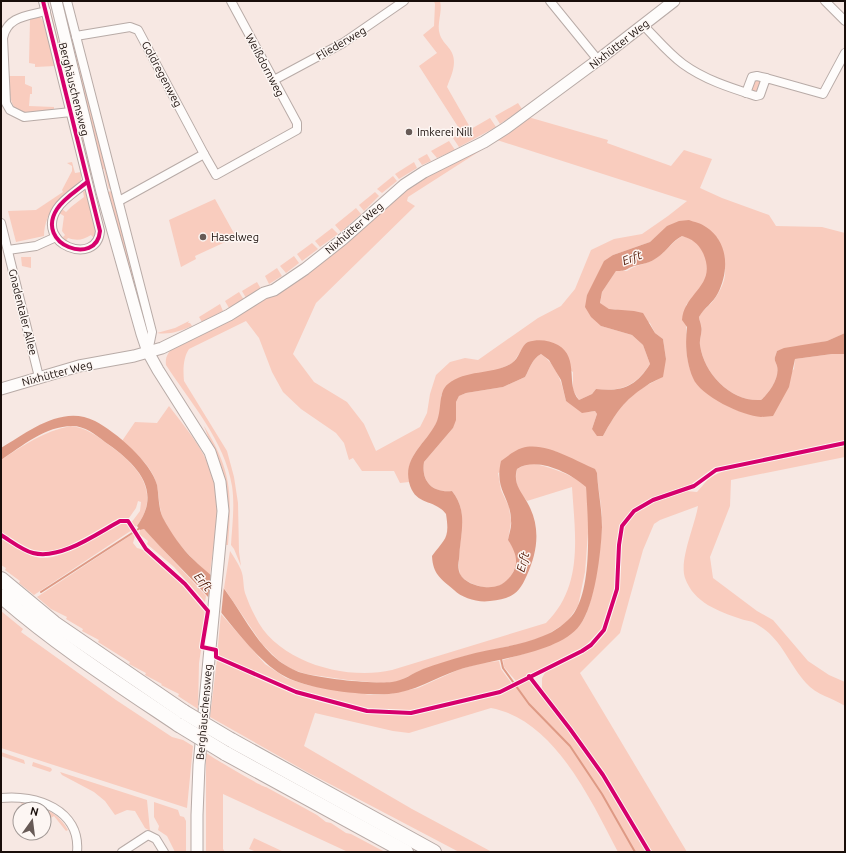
<svg xmlns="http://www.w3.org/2000/svg" width="846" height="853" font-family="Ubuntu,sans-serif">
<rect width="100%" height="100%" fill="#f7e8e3"/>
<g fill="#f9ccbe" fill-rule="evenodd">
<path d="M59 1H64L112 188 109 189 104 169H101Z"/>
<path d="M434 1H440C443 12 436 24 440 35 442 41 448 46 451 51 458 63 451 76 447 87L471 129 490 118 496 127 459 147 453 138 462 133 419 66 437 53 423 35 434 26 435 4Z"/>
<path d="M51 12 76 111H73L49 13Z"/>
<path d="M40 17 43 21 55 66 35 67V64L29 63 30 19Z"/>
<path d="M8 76H25V84L32 87V94H30L29 106 54 107V111C15 114 11 117 8 76Z"/>
<path d="M753 79 761 81 759 91 756 93 749 90Z"/>
<path d="M518 103 522 109 500 124 495 116Z"/>
<path d="M76 114 91 171 90 180 74 115Z"/>
<path d="M528 117 608 140 607 143 671 166 684 150 712 159 700 188 722 198 769 215 776 226 822 227 845 233V333L827 341 777 351 775 357C774 361 776 362 777 366 780 378 769 393 761 400 731 402 704 374 700 345 699 339 703 331 701 326 701 323 699 320 699 317 702 310 709 307 713 301 732 275 725 264 717 237L660 233 650 242 613 255 587 295 601 326 632 335 643 345 650 364C636 386 621 392 596 389L592 394 579 400 573 390V372L526 343 513 363 441 395C441 404 441 414 437 422 426 444 405 454 409 482L400 483 394 471H362L353 458 349 460 344 443 336 433 301 409 283 392 272 372 259 338 246 321 189 349C183 358 183 370 184 381L227 451 234 477 238 503 239 552 241 566 234 549 231 545C232 526 235 506 232 486 225 441 190 402 166 365 165 357 168 353 173 347L246 309 406 188ZM497 140 687 201 668 216 642 234 614 239 591 250 575 289 561 306 538 318 478 360 465 358 450 362 436 375 430 394 427 413 420 427 376 451 364 424 347 402 314 382 293 354 316 303 415 206 407 201 408 197Z"/>
<path d="M449 141 455 150 437 158 431 151Z"/>
<path d="M427 154 431 161 422 165 418 159Z"/>
<path d="M72 162 75 173 81 172V181C62 197 45 209 44 236L16 242 8 211 36 210 63 192 62 190 72 171V166L67 163Z"/>
<path d="M414 162 417 168 399 179 395 174Z"/>
<path d="M393 176 397 181 382 193 377 189Z"/>
<path d="M85 191 97 230 94 238 91 235C83 240 77 241 68 238L65 242 61 239 65 235 62 231 64 216 59 213 62 209 66 212 71 207 84 197 83 192Z"/>
<path d="M112 191 148 330 146 331 107 192Z"/>
<path d="M375 192 379 196 364 211 359 205Z"/>
<path d="M215 199 236 237 195 256 196 259 181 267 169 220Z"/>
<path d="M356 208 361 214 341 232 335 225Z"/>
<path d="M332 228 338 234 320 247 315 241Z"/>
<path d="M682 236C686 237 691 238 694 240 702 247 710 262 707 274 704 285 694 297 686 305 688 346 677 379 721 402 730 406 739 412 749 414L794 369 795 359 832 354H845V442L716 469 689 487 652 499 634 509 623 521 618 534 616 590 602 629 582 649 516 681 504 667 503 660C529 652 557 646 578 627 594 613 600 549 602 528 603 509 598 491 597 473L555 451 498 473 501 490 509 507 511 522 508 540C512 546 518 552 518 560 518 564 515 568 513 572 503 594 474 590 460 575 454 546 473 517 452 491 432 493 421 481 424 462L453 428 456 402 459 396 466 393 503 387 525 377C530 368 532 359 541 354 557 365 562 383 566 401L590 412 595 411 597 414 592 429 603 436C618 409 628 394 657 380L666 359 663 339 655 333 650 323 615 309H609L600 304 602 292 616 271H627C635 265 646 264 655 259 666 252 672 242 682 236Z"/>
<path d="M312 243 318 249 302 261 297 254Z"/>
<path d="M294 256 299 263 286 273 280 266Z"/>
<path d="M21 257H31V268L22 266Z"/>
<path d="M277 268 282 276 269 284 265 276Z"/>
<path d="M257 282 261 289 246 298 242 291Z"/>
<path d="M239 292 244 300 229 308 225 301Z"/>
<path d="M220 304 223 311 202 322 199 317Z"/>
<path d="M189 321 188 323H190L192 326C180 331 170 335 157 333L175 328Z"/>
<path d="M169 406C185 427 204 449 212 474 223 505 213 543 210 575 194 561 170 537 162 516 159 507 159 496 157 486 153 467 136 453 122 441L135 422 157 423Z"/>
<path d="M71 426C87 428 97 436 109 445 137 465 162 492 137 526L133 527 131 523 140 511 141 502 138 501 136 508 129 518 115 521 68 547 48 553 30 551 1 534V460C24 445 44 431 71 426Z"/>
<path d="M204 426C232 471 232 494 228 545H223L210 442Z"/>
<path d="M845 445V457L731 480 730 506 710 557 713 578 757 611 773 620 808 661 829 675 845 682V706C833 698 816 695 806 683 789 664 781 638 758 625 753 621 747 621 741 619 718 611 694 603 685 578 679 560 695 525 698 506L660 520 654 524 643 550 620 633 580 673 687 852H651L604 774 542 690V678L546 671 585 651 599 640 606 631 619 589 622 534 624 526 629 518 644 507 654 502 686 491 697 492 710 477 726 470Z"/>
<path d="M529 463C549 466 571 474 586 486L589 520 585 572 578 606 567 622 545 636 528 642 465 656 421 670 397 682 381 683 348 680 306 674 291 669 278 660 262 644 224 588 230 551C234 557 238 563 241 570 244 577 243 586 245 593 248 601 251 609 255 616 276 662 346 681 392 670L546 623C584 586 575 535 572 487L527 501C518 491 514 482 517 469Z"/>
<path d="M120 523H126L132 530 34 595 19 583 20 581 5 570 6 568 1 565V537C12 544 27 556 40 558 67 560 95 531 120 523Z"/>
<path d="M144 529 206 596 205 602 174 567 147 544 148 541 139 534 140 530Z"/>
<path d="M134 533 135 536 133 543 137 548C155 550 193 597 207 611L199 663 198 709 178 696 179 694 161 685 162 684 145 675 146 673 129 664 130 662 98 642 99 640 82 631 83 629 66 619 67 617 51 609 37 597Z"/>
<path d="M1 611 23 629 21 632 116 700 172 737 183 740 193 746 187 808 1 748Z"/>
<path d="M221 614 265 664 286 678 307 685 371 695 389 694 418 688 460 669 482 663 499 661 501 669 512 684C495 695 475 698 455 702 439 706 423 710 407 711 340 715 277 683 217 656Z"/>
<path d="M217 659 275 686 310 699 352 710 382 714 412 715 462 704 501 693 529 679 569 729 602 775 648 852H618C591 801 555 720 491 708L409 733 393 731 315 713 304 746 412 809 492 852H459L307 772 210 717Z"/>
<path d="M1 752 24 760 25 764 1 756Z"/>
<path d="M206 753C215 759 260 786 266 787L317 815 326 822 331 823 346 833 351 834 385 852H348L223 794V849L225 852H206Z"/>
<path d="M33 762 51 768 52 770 50 772 32 766Z"/>
<path d="M60 772 147 800 150 831 145 828 135 811 127 810 115 815 105 801 94 792 62 775Z"/>
<path d="M154 802 178 810 180 816 184 817 186 821V852H175L167 836 158 830 159 826 154 817Z"/>
<path d="M21 803C41 805 58 812 68 830L66 831 54 816 44 822V809H31L29 806 25 808Z"/>
<path d="M254 838 284 852H257L249 849Z"/>
</g>
<path fill="#de9a85" d="M689 220C694 222 701 223 706 227 729 242 729 271 718 293 713 303 704 308 699 317 699 320 701 323 701 326 703 331 699 339 700 345 704 374 731 402 761 400 769 393 780 378 777 366 776 362 774 361 775 357L777 351 784 348 827 341 845 333V354H832L795 359 789 387 773 416C769 416 765 417 761 417 743 416 700 396 693 378 686 362 685 344 687 327L682 320C684 292 718 286 703 253 698 243 692 239 682 236 672 241 667 251 658 257 650 263 643 264 634 266 625 269 628 271 616 271L602 292 600 303 609 309 634 311 643 313 655 333 663 339 666 359 663 377C657 380 651 382 646 386 624 400 615 414 603 436H597L592 429 597 414 595 411 582 413 566 401 561 380 549 360 541 354C532 359 530 368 525 377L503 387 466 393 459 396 456 402V420L453 428 424 462C421 481 432 493 452 491 469 512 460 535 459 559 458 564 458 570 460 574 464 582 476 586 484 587 494 588 502 586 509 578 520 565 517 554 508 540 509 534 512 527 511 521 511 496 494 491 501 461 508 456 515 450 522 448 545 441 575 461 595 469L597 473C598 491 602 509 602 527 601 552 595 605 580 625 559 654 491 659 458 670 435 678 414 692 389 694 362 696 309 689 286 677 258 663 230 622 209 598 188 574 165 553 144 529L140 530 137 526C164 489 134 462 105 442 95 434 85 426 72 426 46 426 22 446 1 460V448C28 432 62 404 95 421 116 432 151 462 157 485 159 496 158 508 163 518 171 533 182 549 194 560 204 570 216 578 225 590 243 614 255 642 279 661 288 667 296 672 306 674 326 679 372 684 392 682 403 681 413 673 423 669 436 664 450 660 464 656 490 648 518 647 543 636 554 632 567 623 574 613 593 585 588 520 586 487 570 473 537 456 517 469 513 483 520 490 527 502 541 526 538 551 527 575 519 594 511 599 490 601 478 603 462 598 454 590 440 578 433 574 432 556 445 538 450 539 446 514 434 498 415 507 409 482 403 456 428 442 437 421 442 409 438 392 448 384 466 369 493 375 512 363 519 359 521 345 528 342 538 339 549 340 558 345 580 358 565 385 579 400L592 394 596 389C621 392 636 387 650 364L643 345 632 335 601 326 591 317 585 307 587 295 604 261 613 255 650 242 667 226 679 221Z"/>
<path fill="#f7e8e3" d="M211 573 224 586 221 616 208 600Z"/>
<g fill="none" stroke-linecap="round" stroke-linejoin="round">
<g stroke="#de9a85" stroke-width="2">
<path d="M41 592 140 528"/>
<path d="M501 659 503 668 529 704 570 746 602 794 635 852"/>
</g>
<g stroke="#b8aba7" stroke-width="10">
<g id="street">
<path d="M43 1 100 231C97 267 34 245 57 209 64 198 78 190 87 182"/>
<path d="M67 1 152 332 148 352"/>
<path d="M550 1 598 60"/>
<path d="M825 1 845 21"/>
<path d="M46 11C28 16 7 16 3 38L6 103 10 110 24 117 71 112"/>
<path d="M643 25C656 38 668 53 683 64 705 80 731 88 756 96L760 95 766 78 823 94 845 53"/>
<path d="M76 36 130 27 138 30 204 154"/>
<path d="M274 80 343 43 404 1"/>
<path d="M746 93 752 77 757 76 766 78"/>
<path d="M119 201 204 154 216 175 297 130V123L231 1"/>
<path d="M1 223 39 377"/>
<path d="M8 250 36 246 56 237"/>
<path d="M1 798C36 794 81 810 77 852"/>
<path d="M122 852 148 835 156 839 164 852"/>
</g>
</g>
<g stroke="#b8aba7" stroke-width="13">
<g id="secondary">
<path d="M56 1 102 192 142 334 148 352 158 370 210 452 220 482 223 511 199 765 197 815V852"/>
<path d="M1 389 79 366 134 356 162 348 229 315 264 293 274 290 305 269 343 239 404 185 424 172 484 142 506 128 598 60 674 1"/>
</g>
</g>
<g stroke="#b8aba7" stroke-width="16">
<g id="highway">
<path d="M1 579 54 623 184 712"/>
<path d="M1 596C57 645 118 684 179 725"/>
<path d="M231 740 434 852"/>
<path d="M225 753 406 852"/>
</g>
</g>
<use href="#street" stroke="#fefcfb" stroke-width="8"/>
<use href="#secondary" stroke="#fefcfb" stroke-width="11"/>
<use href="#highway" stroke="#fefcfb" stroke-width="14"/>
<g stroke="#b8aba7" stroke-width="16" stroke-linecap="butt">
<g id="highway-bridge">
<path d="M184 712 231 740"/>
<path d="M179 725 225 753"/>
</g>
</g>
<use href="#highway-bridge" stroke="#fefcfb" stroke-width="14"/>
<g stroke="#fdf6f3" stroke-width="6">
<g id="cycleway">
<path d="M43 1 100 231C97 267 34 245 57 209 64 198 78 190 87 182"/>
<path d="M1 535C11 541 22 550 33 553 61 560 96 534 120 521H128L146 549 185 584 208 611 202 647 216 650V657L296 692 367 711 411 713 500 692 582 651 591 645 604 630 617 589 619 545 622 526 634 511 653 500 694 486 716 470 845 443"/>
<path d="M529 676 570 729 603 775 649 852"/>
</g>
</g>
<use href="#cycleway" stroke="#d6006c" stroke-width="4"/>
</g>
<g fill="#675a56" stroke="#fdf6f3" stroke-width="1.5">
<circle cx="409" cy="132" r="4"/>
<circle cx="203" cy="237" r="4"/>
</g>
<g text-anchor="middle" stroke-width="3" stroke-linejoin="round" paint-order="stroke">
<g font-size="11" fill="#190e0a" stroke="#fdf6f3">
<text transform="translate(341 43) rotate(-30)" y="4">Fliederweg</text>
<text transform="translate(619 44) rotate(-38)" y="4">Nixhütter Weg</text>
<text transform="translate(265 65) rotate(62)" y="4">Weißdornweg</text>
<text transform="translate(162 74) rotate(62)" y="4">Goldregenweg</text>
<text transform="translate(74 89) rotate(76)" y="4">Berghäuschensweg</text>
<text transform="translate(354 228) rotate(-41)" y="4">Nixhütter Weg</text>
<text transform="translate(23 312) rotate(76)" y="4">Gnadentaler Allee</text>
<text transform="translate(57 373) rotate(-15)" y="4">Nixhütter Weg</text>
<text transform="translate(204 712) rotate(-85)" y="4">Berghäuschensweg</text>
</g>
<g font-size="11" fill="#190e0a" stroke="#fdf6f3" text-anchor="start">
<text x="417" y="136">Imkerei Nill</text>
<text x="211" y="241">Haselweg</text>
</g>
<g font-size="12" font-style="italic" fill="#521805" stroke="#fdf6f3">
<text transform="translate(632 258) rotate(-21)" y="4">Erft</text>
<text transform="translate(523 562) rotate(-75)" y="4">Erft</text>
<text transform="translate(203 582) rotate(50)" y="4">Erft</text>
</g>
</g>
<rect width="846" height="853" fill="none" stroke="#190e0a" stroke-width="4"/>
<g transform="translate(32 821) rotate(14)"><circle r="19" fill="#fdf6f3" stroke="#a29996"/>
<path d="M0-3L7 15L0 10L-7 15Z" fill="#675a56"/>
<text y="-6" font-size="11" font-weight="bold" text-anchor="middle" fill="#190e0a">N</text>
</g>
</svg>
